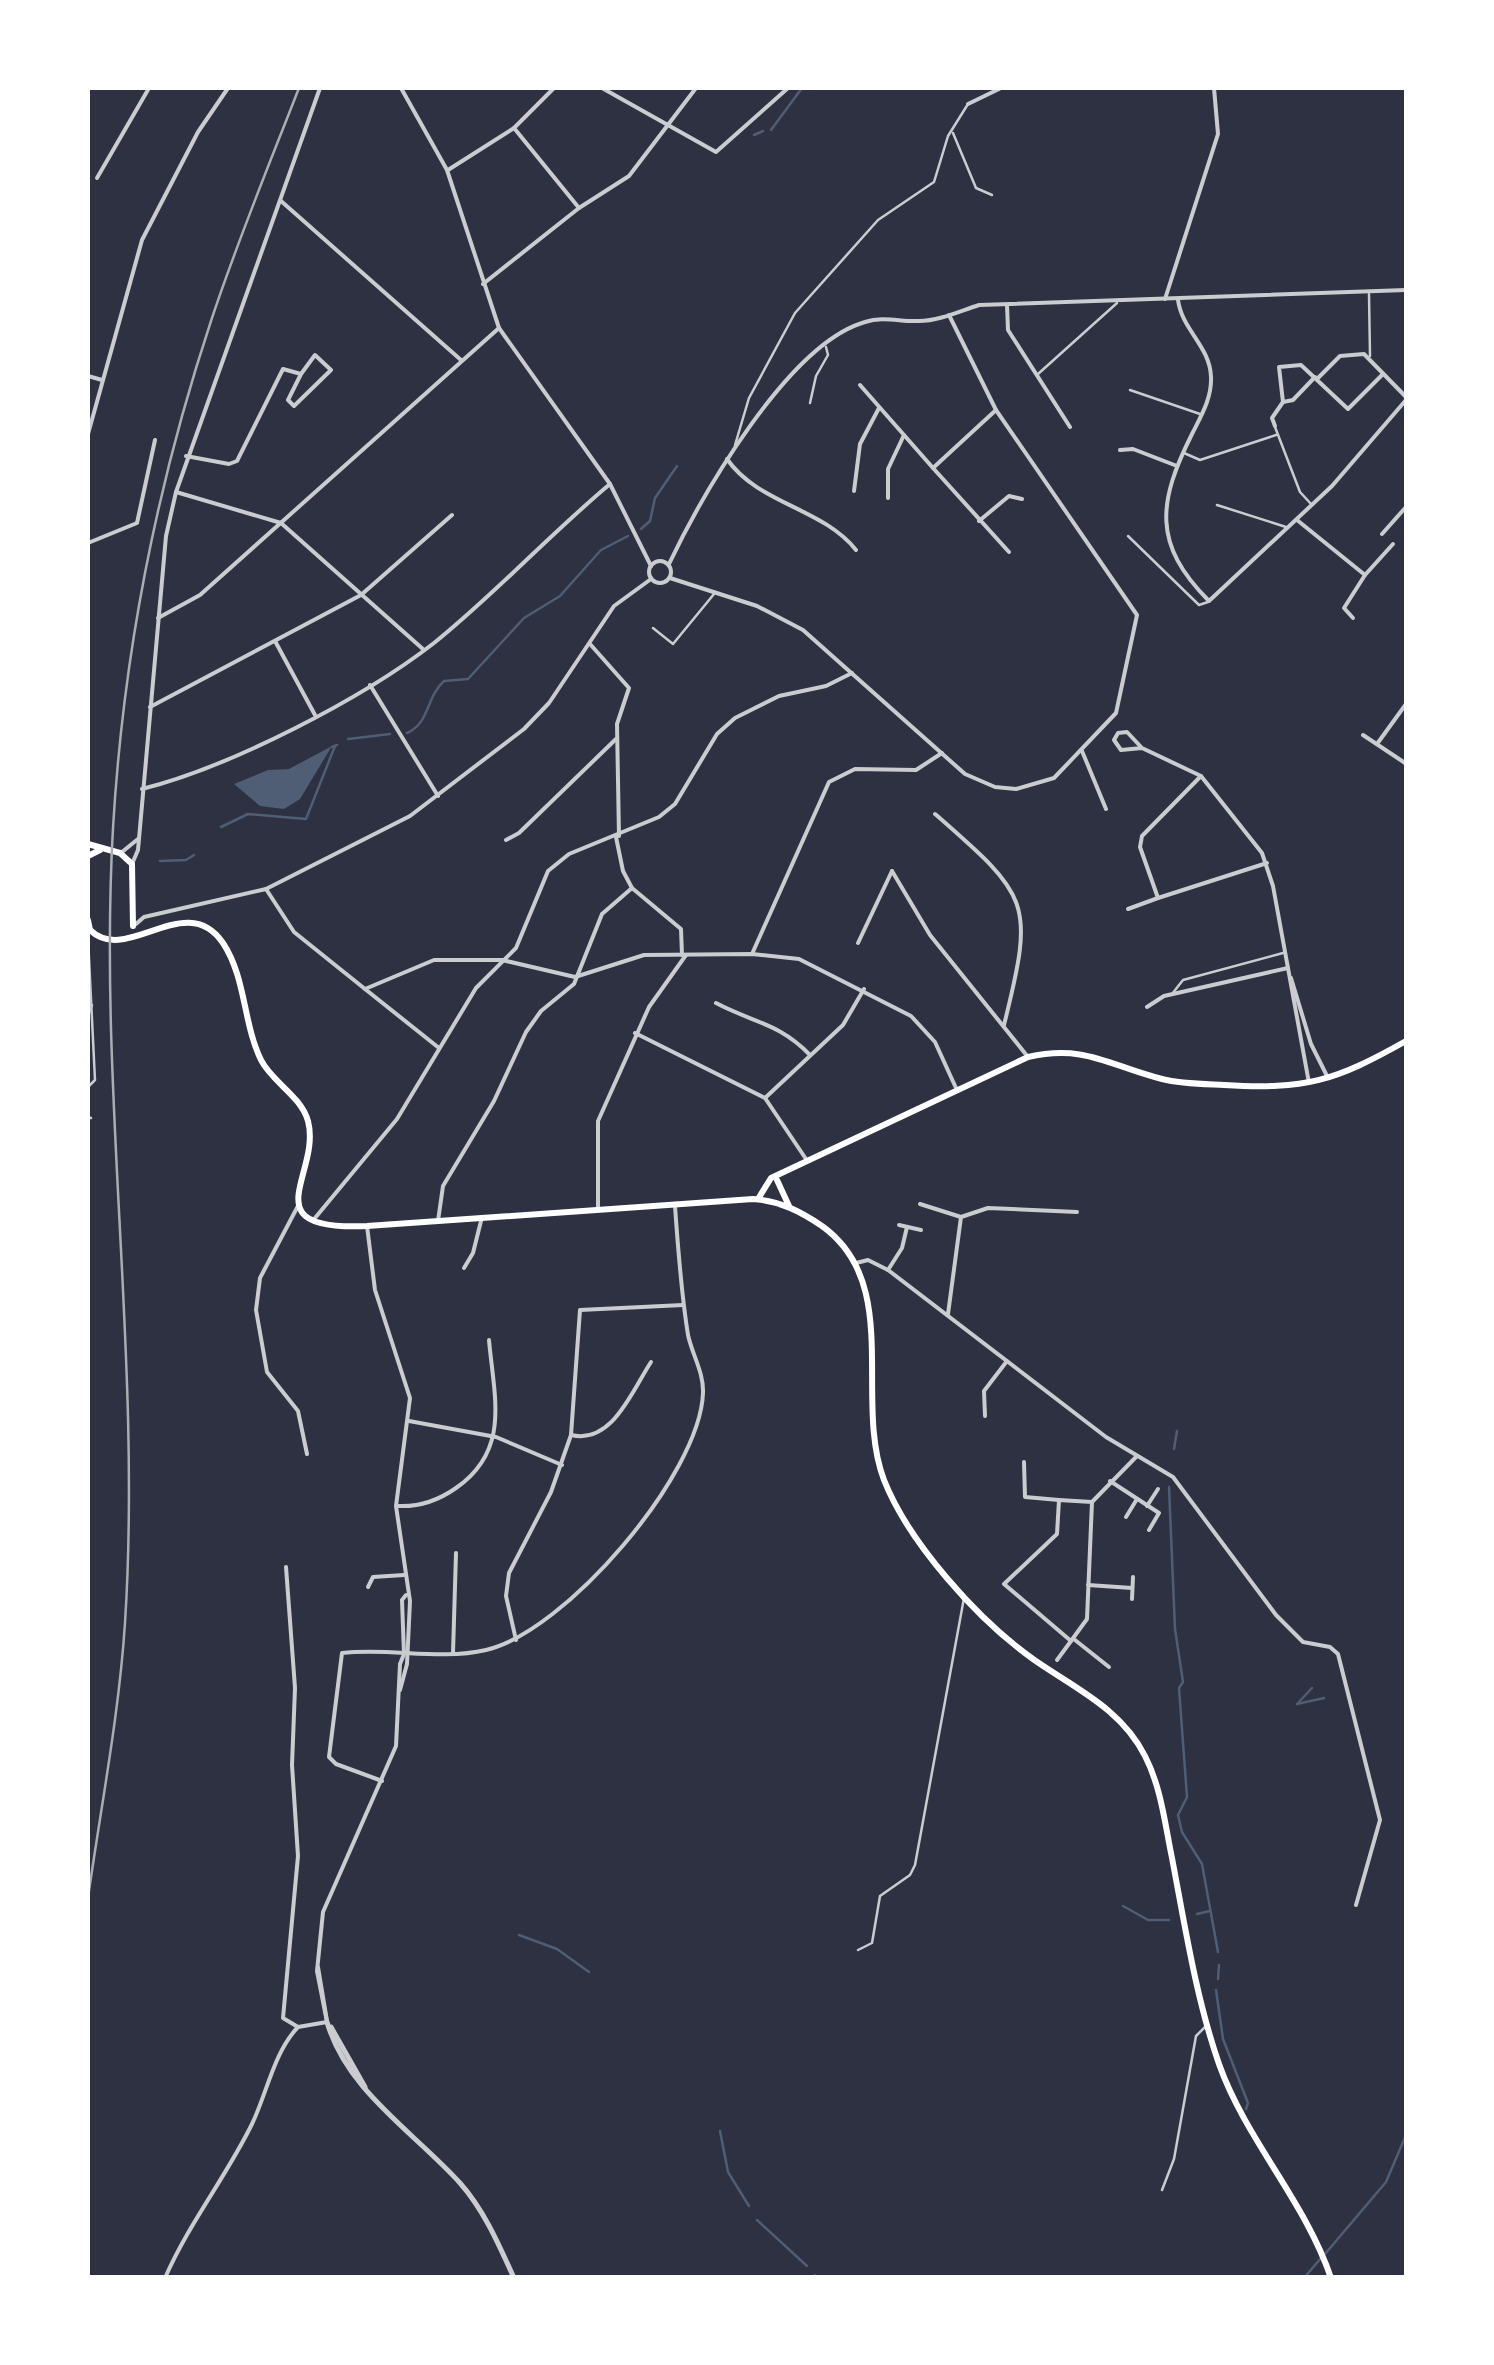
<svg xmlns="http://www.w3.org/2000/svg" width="1494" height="2365" font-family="'DejaVu Sans',sans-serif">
<rect width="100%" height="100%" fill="#2d3142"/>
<path fill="#4f5d75" d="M332 746 300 799 284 809 260 806 234 784 268 770 289 769Z"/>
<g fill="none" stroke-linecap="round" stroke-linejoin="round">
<g stroke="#4f5d75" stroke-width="2.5">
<path d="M771 130 802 88"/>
<path d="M754 135 763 131"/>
<path d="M641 529 650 521 655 498 677 466"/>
<path d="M407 733C430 723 426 697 444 681L468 679 524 618 560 596 601 550 628 536"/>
<path d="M348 739 390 734"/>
<path d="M332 747 337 745"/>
<path d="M221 827 248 814 306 819 335 746"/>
<path d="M160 861 186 860 194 855"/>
<path d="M1174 1449 1177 1431"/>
<path d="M1169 1487 1175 1629 1183 1682 1179 1688 1187 1797 1178 1815 1182 1832 1202 1864 1218 1952"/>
<path d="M1298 1703 1312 1688"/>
<path d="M1297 1704 1324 1698"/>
<path d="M1123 1906 1148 1920H1169"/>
<path d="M1197 1914 1210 1911"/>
<path d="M519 1935 557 1949 589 1972"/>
<path d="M1218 1979 1219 1965"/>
<path d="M1216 1990 1223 2039 1248 2103 1246 2109"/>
<path d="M720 2131 728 2172 749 2206"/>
<path d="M757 2220 807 2266"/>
<path d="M1325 2254 1386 2182 1406 2135"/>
<path d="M815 2275 817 2278"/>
<path d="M1304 2278 1321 2258"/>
</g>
<g stroke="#caccd0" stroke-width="2.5">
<path d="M953 133 976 188 992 195"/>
<path d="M1369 294 1370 356"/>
<path d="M1038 374 1117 303"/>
<path d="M1130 390 1200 414"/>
<path d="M810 403 816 376 828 355 826 347"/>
<path d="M1275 427 1300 492 1312 505"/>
<path d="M735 445 749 398 795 313 878 220 934 182 948 136 968 104"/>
<path d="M1184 453 1200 460 1276 435"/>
<path d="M1217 505 1286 527"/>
<path d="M1128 536 1199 605 1208 602"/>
<path d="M653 628 673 644 714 594"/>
<path d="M88 938 95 1080 88 1087"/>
<path d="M1172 994 1183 980 1283 953"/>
<path d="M88 1016 92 1005"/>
<path d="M88 1117 91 1118"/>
<path d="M858 1950 872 1943 880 1896 910 1875 915 1865 964 1598"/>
<path d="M1162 2190 1174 2159 1196 2036 1206 2026"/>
</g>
<g stroke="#caccd0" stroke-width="4">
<path d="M401 88 447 170 499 328 610 484 651 566"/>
<path d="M602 88 716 152 788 88"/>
<path d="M968 104 1001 88"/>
<path d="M514 128 579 208"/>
<path d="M448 170 514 128 554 88"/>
<path d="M97 178 149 88"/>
<path d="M281 201 461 360"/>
<path d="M483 284 579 208 629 176 696 88"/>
<path d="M1165 299 1218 134 1214 88"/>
<path d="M1178 300C1182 330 1210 346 1211 377 1212 398 1201 416 1192 434 1158 502 1152 544 1209 601L1332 486 1406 400"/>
<path d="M1007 305 1008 330 1070 427"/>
<path d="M88 376 102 380"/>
<path d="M1317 379 1340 356 1364 354 1406 397"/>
<path d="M860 385 933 468"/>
<path d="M1283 402 1279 367 1301 365 1348 409 1383 374"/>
<path d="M996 410 933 468 1009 552"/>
<path d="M1275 426 1272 418 1283 402 1293 400 1315 377"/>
<path d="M88 434 142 240 198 132 228 88"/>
<path d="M1120 450 1133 449 1177 466"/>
<path d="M186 456 229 464 237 461 283 369 301 374 315 355 331 370 294 406 288 400 301 374"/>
<path d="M727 459C758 504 823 508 856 550"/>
<path d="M854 491 860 444 879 408"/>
<path d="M176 492 281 523 424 650"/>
<path d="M888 498V469L904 435"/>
<path d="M1297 520 1365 575 1393 544"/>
<path d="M979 521 1009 496 1022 499"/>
<path d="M1382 534 1406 507"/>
<path d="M88 543 137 523 155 440"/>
<circle cx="660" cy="572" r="11"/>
<path d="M669 564C702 495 788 344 865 322 883 316 901 322 919 321 939 321 960 311 979 305L1406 290"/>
<path d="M670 578 757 606 803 630 965 774 995 787 1016 789 1054 778 1116 713 1137 615 996 410 949 315"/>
<path d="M158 618 200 595 499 328"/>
<path d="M1353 618 1344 608 1365 575"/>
<path d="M275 641 315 715"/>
<path d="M590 644 629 688 617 724 619 836"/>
<path d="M370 685 438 796"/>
<path d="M150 707 361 595 452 515"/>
<path d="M1363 735 1405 763"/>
<path d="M1377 744 1406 704"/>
<path d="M1142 748 1121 750 1114 740 1118 733 1127 732 1142 748 1201 776 1262 853 1273 886 1309 1083"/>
<path d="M1082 751 1106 809"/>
<path d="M1201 776 1142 836 1140 847 1158 898 1267 863"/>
<path d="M142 789C230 767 362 699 434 643 495 594 549 535 610 484"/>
<path d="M935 814C1030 897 1035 901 1004 1025"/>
<path d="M616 837 623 871 632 888 681 929 682 955"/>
<path d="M506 840 519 833 616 739"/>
<path d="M122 852 138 839"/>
<path d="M132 864 138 850 166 536 176 492 320 88"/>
<path d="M892 871 930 935 1028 1057"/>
<path d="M266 889 294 932 365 989 434 960H502L575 977 644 955 752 954 799 959 911 1016 935 1042 956 1088"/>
<path d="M1128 909 1158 898"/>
<path d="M136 924 144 917 266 889 410 816 524 729 549 703 614 606 651 579"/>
<path d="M858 943 892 871"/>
<path d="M752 954 829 782 855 769 916 770 942 753"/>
<path d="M1291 978 1311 1044 1327 1076"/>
<path d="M365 989 439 1048"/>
<path d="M716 1003C754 1023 779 1023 810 1055"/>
<path d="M1147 1007 1164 996 1288 968"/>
<path d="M635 1033 765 1098 806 1159"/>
<path d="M765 1098 843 1025 864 989"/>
<path d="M299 1204 260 1278 256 1310 267 1372 298 1411 307 1454"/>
<path d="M920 1204 961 1217"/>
<path d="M598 1207V1121L649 1007 686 955"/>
<path d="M315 1218 397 1119 476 988 516 948 548 871 569 854 659 817 675 804 717 734 735 718 779 696 826 686 852 673"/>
<path d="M438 1221 443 1186 494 1101 526 1032 541 1011 574 984 602 914 632 888"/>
<path d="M899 1225 921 1230"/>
<path d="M367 1226 375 1290 410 1398 396 1506 410 1601 407 1664 400 1690"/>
<path d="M856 1263 868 1260 888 1270 1106 1437 1173 1477 1276 1615 1303 1642 1330 1647 1338 1654 1380 1820 1356 1905"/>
<path d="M464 1268 473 1253 482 1217"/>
<path d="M888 1270 902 1248 907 1227"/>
<path d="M948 1314 961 1217 988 1208 1077 1212"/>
<path d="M985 1416 984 1391 1007 1361"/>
<path d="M409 1421 496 1437 562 1465"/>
<path d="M571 1435C612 1445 632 1391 651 1362"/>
<path d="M1024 1462 1025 1497 1059 1500"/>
<path d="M1110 1481 1159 1513 1149 1530"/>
<path d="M1092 1502 1059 1500 1057 1534 1004 1584 1071 1641 1087 1619 1092 1502 1136 1457"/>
<path d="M398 1506C419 1507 439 1500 456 1488 511 1450 494 1397 489 1340"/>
<path d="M1147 1506 1158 1489"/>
<path d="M1126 1517 1137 1499"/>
<path d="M286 1567 295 1688 292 1765 298 1856 283 2018 298 2027 327 2022"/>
<path d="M1088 1585 1132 1588"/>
<path d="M368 1587 373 1577 404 1575"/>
<path d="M1132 1599 1133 1577"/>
<path d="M516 1640 506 1596 509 1573 551 1492 571 1435 580 1310 683 1305"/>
<path d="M1075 1640 1109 1667"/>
<path d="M453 1653 456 1553"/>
<path d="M1057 1660 1071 1641"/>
<path d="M382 1781 336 1764 329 1757 342 1653C389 1647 439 1661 486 1650 565 1632 700 1475 703 1393 704 1373 692 1354 688 1335 681 1292 678 1249 675 1206"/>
<path d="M318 1967 327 2021"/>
<path d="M327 2022 317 1971 323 1912 396 1746 400 1664 404 1654 402 1600 406 1595"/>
<path d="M165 2278C189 2223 226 2177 252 2124 267 2093 274 2052 298 2027"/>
</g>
<g stroke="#caccd0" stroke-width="5">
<path d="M327 2022C347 2091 414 2132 460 2183 484 2210 499 2245 514 2278"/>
<path d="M331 2027 365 2087"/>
</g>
<g stroke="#fff" stroke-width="6">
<path d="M88 844 120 853 132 864 133 926"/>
<path d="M88 856 100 850"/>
<path d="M88 920 90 930C127 966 186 888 223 943 246 978 243 1023 261 1060 272 1082 301 1096 308 1121 322 1174 249 1231 367 1226L753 1199C780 1201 800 1211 822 1226 903 1284 853 1399 884 1480 909 1543 978 1620 1033 1659 1074 1688 1121 1708 1145 1756 1161 1787 1165 1824 1172 1858 1185 1926 1196 1998 1219 2064 1246 2140 1305 2201 1331 2278"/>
<path d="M777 1180 789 1206"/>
<path d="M758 1199 771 1178 1028 1057C1085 1044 1110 1066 1162 1079 1182 1084 1203 1084 1224 1085 1306 1090 1335 1081 1406 1041"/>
</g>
<path stroke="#abadb3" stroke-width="2.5" d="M88 1898C101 1806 119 1715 125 1623 142 1359 98 1092 113 828 123 657 157 484 211 321 237 242 269 165 299 88"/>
</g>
<rect width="1494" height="2365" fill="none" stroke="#ffffff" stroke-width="180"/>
</svg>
